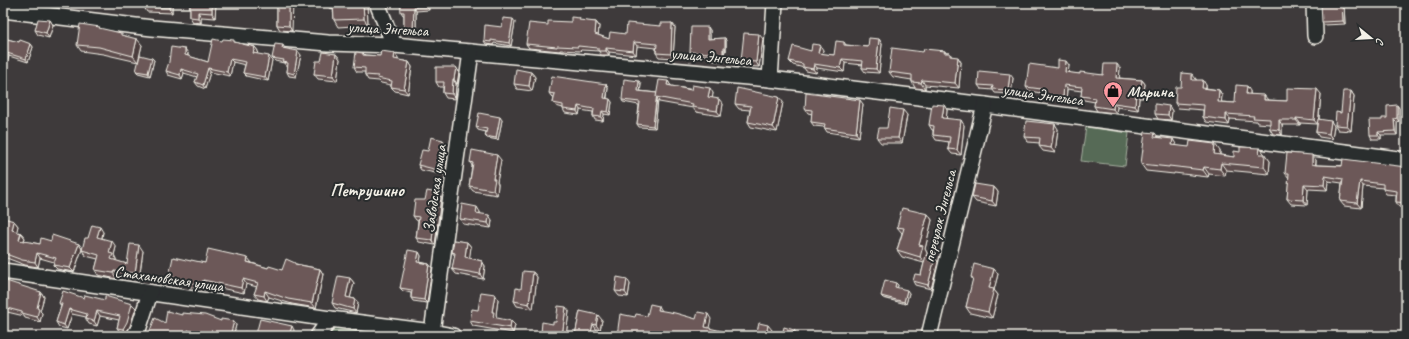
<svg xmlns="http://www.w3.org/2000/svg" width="1409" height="339" font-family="Caveat,sans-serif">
<rect width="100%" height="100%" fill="#3e3a3b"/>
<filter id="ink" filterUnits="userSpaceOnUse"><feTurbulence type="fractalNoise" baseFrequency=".025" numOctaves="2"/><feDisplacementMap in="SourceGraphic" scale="8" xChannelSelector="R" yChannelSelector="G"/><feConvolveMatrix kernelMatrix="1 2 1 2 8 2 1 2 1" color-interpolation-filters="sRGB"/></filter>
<g filter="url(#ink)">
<g fill="#566b56" stroke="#a5ae9f">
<path d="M1086 127 1129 133 1125 166 1081 161Z"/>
<path d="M335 326 360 330 354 336H330Z"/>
</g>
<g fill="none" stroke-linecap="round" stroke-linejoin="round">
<g stroke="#f4f1e8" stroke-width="18">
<g id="minor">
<path d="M377 3 394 45"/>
<path d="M1314 3 1315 36"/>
<path d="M3 10 152 28 328 43 394 45 770 79 985 105 1406 160"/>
<path d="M770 79 775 3"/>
<path d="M3 271 330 319 432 332 453 336"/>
<path d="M432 332 471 52"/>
<path d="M134 336 138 330 150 293"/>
<path d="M318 336 330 319"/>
<path d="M929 336 985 105"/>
</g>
</g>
<use href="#minor" stroke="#2a2d2e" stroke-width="15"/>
</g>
<g fill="#5d4d4d" stroke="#f4f1e8">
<path d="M144 3H172V13L147 12 144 7Z"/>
<path d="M190 3H216L215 18 201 17V23L193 22 190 17Z"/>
<path d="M277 3 292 31 280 30 277 25Z"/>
<path d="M326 3H367L368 25 338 27 334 20 333 8 330 9Z"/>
<path d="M428 3 429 10 416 11V34H406L404 30V15H403L401 12Z"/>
<path d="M1344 4 1345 24 1324 25 1322 22Z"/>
<path d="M50 20 53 25 49 38 38 35 35 30Z"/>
<path d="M582 21 596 22 599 26 598 35 609 39 672 23 675 27 673 58 659 57 656 53V48L637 46 636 55 609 52V55H601L599 51 581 50 580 51 560 50V51L529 48 526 44 548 25Z"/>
<path d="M515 22 511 46 494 43 493 45 486 44 484 41 502 27Z"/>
<path d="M101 29 123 36 142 45 138 62 103 54 81 51 77 45Z"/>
<path d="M710 30V39L725 38 726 41V51H724L725 61H713L711 58V55H692L690 52Z"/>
<path d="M3 38 19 42 31 44 33 47 28 62 9 56 5 69H3Z"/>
<path d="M763 39 759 67 745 66 741 61Z"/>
<path d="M879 39 882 44 879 73 865 72 862 68 863 65 845 63 844 72 817 68 816 73 806 71 804 68 793 65 789 61 811 51 823 50 822 54 834 55 844 42 846 45 868 47Z"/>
<path d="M222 41 235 42 255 47 258 51 257 54 272 60 268 81 246 76 243 73 245 65 233 62 230 76 210 72 205 89 198 86 195 82 197 77 184 73 182 79 168 75 166 71 188 53V56L208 62Z"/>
<path d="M283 45 285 49 301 55 296 77 289 76 287 72 288 66H286L284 63 275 61 272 58Z"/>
<path d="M945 51 946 53H950L952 57 961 62 959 88 925 85V89L915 88 912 82V80L893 77 889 72 923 52Z"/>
<path d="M363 53 365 55 380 56 395 53 398 58V60L409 62 412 67 408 94 395 91 391 87V85L381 83 379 81 368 80 365 75V72H357L354 67Z"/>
<path d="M336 54 340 59 337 81 318 79 314 74 321 61Z"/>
<path d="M152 58 154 60 150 76 138 73 136 71Z"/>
<path d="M1069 65 1068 73 1080 74 1103 75 1120 68 1119 78 1142 80 1145 84 1143 98H1139L1138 110 1117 107 1116 113 1097 111 1094 106 1095 102 1084 100 1081 96 1082 91 1067 89 1066 101 1043 99 1040 95 1041 93 1029 91 1026 87 1058 68Z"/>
<path d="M456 67 459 72 457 84H456L455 99 446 98 443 93V87H439L436 82Z"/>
<path d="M531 72 535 77 532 91 517 89 514 84Z"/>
<path d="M1013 78 1011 94 995 93 993 90 981 89 978 85Z"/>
<path d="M1196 79V80L1206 85V88L1219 90 1222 95 1221 102 1235 103 1250 91V94L1268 100 1287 101 1321 94 1319 119 1334 126 1332 139 1319 137 1316 132 1317 124 1300 123V125H1282V135L1273 134 1270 129V124L1257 123 1256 121 1230 119 1229 125 1206 122 1203 117V110L1178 108 1175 103 1181 87Z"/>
<path d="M668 81 671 86 713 93 712 98 723 104 721 116 696 112 693 108 659 102 658 100 655 128 639 127 637 124 639 105 623 102 622 100 641 84 640 91 657 93Z"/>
<path d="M606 84 608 88 607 98 612 102 610 115 604 114 603 121 595 120 593 116V112L580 110 579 115 565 113 563 109V108L556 106 553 103 554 97 551 96 549 93Z"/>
<path d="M1351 91 1354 96 1351 131 1338 130 1335 125Z"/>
<path d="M783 102 777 132 751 127 748 122 750 110 739 109 735 104Z"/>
<path d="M863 104 859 137 827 132 824 127 814 126 811 122 812 114 808 113 805 109Z"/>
<path d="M944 105 947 110 946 119 964 125 961 155 952 154 948 149 949 142 936 140 933 135V130H932L929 125Z"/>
<path d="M1397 105 1399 108V122H1397V135H1381V139H1372L1370 135 1382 120 1387 118Z"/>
<path d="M1169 106 1172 111 1171 120 1158 119 1155 114Z"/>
<path d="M907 115 902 143H881L877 138 887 128Z"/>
<path d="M502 120 498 140 487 138 485 136 486 132 478 130 476 127Z"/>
<path d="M1058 129 1055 153 1043 151 1039 146 1040 143 1028 142 1024 137Z"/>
<path d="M1155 133 1158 137 1177 146 1220 151V155L1234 157 1264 154 1270 161 1269 174 1226 170 1225 176 1209 174 1208 177 1174 173V174L1146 171 1141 164Z"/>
<path d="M446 144 444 155 447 159 445 175 421 170 418 165 428 151Z"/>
<path d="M501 160 497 182 498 184 497 195 473 191 469 186 472 166 470 162Z"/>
<path d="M1316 160V165L1406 167V208L1399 207 1396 202V195L1386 194 1383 189V188L1363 186 1361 208 1344 206 1340 201 1342 183 1328 181 1327 190 1308 189 1307 205 1291 204 1287 199 1289 178 1285 173Z"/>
<path d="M994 187 998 192 996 206 976 202 972 197Z"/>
<path d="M441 197 435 245 419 242 416 238 418 221 416 220 413 216 425 200Z"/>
<path d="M480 212V214L492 220 491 228 463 224 460 219Z"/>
<path d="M928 214 932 220 925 249 927 253V256L935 258 938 262 931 289 915 285 913 281 921 275 924 263 902 257 897 250 902 233 897 227Z"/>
<path d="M3 220 14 221 18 226 16 232 21 233 25 238 24 241 40 244 51 241 79 244 82 249 74 272 57 269 53 265 54 262 40 258 38 267 25 265 4 257Z"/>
<path d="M103 232 102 238 116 247 114 255 116 259V261L127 264 143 251 139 279 118 276 117 279 98 275 95 270 98 259 86 256 82 250 88 238Z"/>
<path d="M467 242 471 247 469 258 482 261 485 266 483 279 456 274 452 269 455 256 452 252Z"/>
<path d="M419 252 421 256 420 262 429 264 432 268 427 303 413 301 411 298V293L403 291 400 288Z"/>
<path d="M191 261 205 263H252L268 268 282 270 296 264 320 269 323 274 316 308 292 304 269 297 267 301 258 299 254 294 257 287 246 284 244 293 206 285V290L191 287 189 285 172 281 169 276Z"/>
<path d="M994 269 998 274 994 290 998 295 992 318 970 313 966 307 973 280 971 277Z"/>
<path d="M533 272 537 277 533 309 517 306 514 301 521 289Z"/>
<path d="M350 278 354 283 350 298 355 299 358 303 356 313 335 308 332 303Z"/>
<path d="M896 283 898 285 897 288 909 293 906 304 883 298 881 296Z"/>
<path d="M630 284 628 297 619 296 615 291Z"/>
<path d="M3 291 41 292 44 297 40 311 42 313 40 322 25 318 24 316 3 311Z"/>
<path d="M84 298 136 308 130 326 126 333 120 332 117 328 119 320 100 316 97 326 89 324 86 319V317L72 314 67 329 59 327 56 322 61 306 59 303Z"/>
<path d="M498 299 496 315 497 318 515 325 513 333 473 326 470 321 478 310Z"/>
<path d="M569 311 566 336H543L541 333 553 324 556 322Z"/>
<path d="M580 311 602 320 600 330 596 329 595 336H576L575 335Z"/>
<path d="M182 315 236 325 233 336H196L190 334 189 336H150L149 333Z"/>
</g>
<g fill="#4c3e3e" stroke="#f4f1e8">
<path d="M169 3H172V13L169 8Z"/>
<path d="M212 3H216L215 18 212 13Z"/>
<path d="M289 3H293L292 31 289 26Z"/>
<path d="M363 3H367L368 25 364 19Z"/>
<path d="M426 3H428L429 10 426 7Z"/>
<path d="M1342 3H1343L1344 4 1345 24 1343 21Z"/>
<path d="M414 7 416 11V34L413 31Z"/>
<path d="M198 12 201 17V23L198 18Z"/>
<path d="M513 19 515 22 511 46 509 43Z"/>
<path d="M50 20 53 25 49 38 46 33Z"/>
<path d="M596 22 599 26 598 38 595 34Z"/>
<path d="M672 23 675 27 673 58 671 54Z"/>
<path d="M708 27 710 30V41L708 39Z"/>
<path d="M759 34 763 39 759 67 756 62Z"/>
<path d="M725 38 726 41V51L725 49Z"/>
<path d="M137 39 142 45 138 62 133 56Z"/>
<path d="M879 39 882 44 879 73 876 69Z"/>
<path d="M634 42 637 46 636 55 633 51Z"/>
<path d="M31 44 33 47 28 62 26 59Z"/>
<path d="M820 45 823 50 821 57 818 53Z"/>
<path d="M255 47 258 51 256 57 253 53Z"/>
<path d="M606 48 609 52V55L606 51Z"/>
<path d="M185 49 188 53 187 58 185 55Z"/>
<path d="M723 49 724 51 725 61 723 58Z"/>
<path d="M298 51 301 55 296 77 294 74Z"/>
<path d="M7 53 9 56 5 69 3 67Z"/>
<path d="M395 53 398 58 397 64 394 59Z"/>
<path d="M336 54 340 59 337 81 333 76Z"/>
<path d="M269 56 272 60 268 81 265 77Z"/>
<path d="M958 57 961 62 959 88 955 83Z"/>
<path d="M152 58 154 60 150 76 148 73Z"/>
<path d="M230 59 233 62 230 76 227 72Z"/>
<path d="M842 59 845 63 844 72 840 68Z"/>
<path d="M1066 61 1069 65 1068 76 1065 72Z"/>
<path d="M409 62 412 67 408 94 404 89Z"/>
<path d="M814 64 817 68 816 73 813 69Z"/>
<path d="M1117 64 1120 68 1119 82 1116 78Z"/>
<path d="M456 67 459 72 457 84 454 79Z"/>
<path d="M208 68 210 72 205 89 203 85Z"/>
<path d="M181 69 184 73 182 79 180 75Z"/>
<path d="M531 72 535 77 532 91 529 86Z"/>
<path d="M1010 74 1013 78 1011 94 1008 90Z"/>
<path d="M1192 74 1196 79 1195 85 1192 80Z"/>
<path d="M453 79 456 84 455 99 452 94Z"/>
<path d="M922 80 925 85V89L921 83Z"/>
<path d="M1142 80 1145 84 1143 98 1140 94Z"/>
<path d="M1203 80 1206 85V93L1202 88Z"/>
<path d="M639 81 641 84 640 94 638 91Z"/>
<path d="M668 81 671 86 667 85Z"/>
<path d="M606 84 608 88 606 101 604 98Z"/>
<path d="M1064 85 1067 89 1066 101 1063 97Z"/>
<path d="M1247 86 1250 91V99L1246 94Z"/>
<path d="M710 88 713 93 712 102 708 97Z"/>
<path d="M1317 89 1321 94 1318 125 1314 120Z"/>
<path d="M1219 90 1222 95 1221 107 1218 102Z"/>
<path d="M1351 91 1354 96 1351 131 1347 126Z"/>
<path d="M1136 93 1139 98 1138 110 1135 106Z"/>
<path d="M1264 95 1268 100H1264Z"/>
<path d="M779 97 783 102 777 132 773 127Z"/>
<path d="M657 98 658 100 655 128 653 126Z"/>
<path d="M610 99 612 102 610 115 608 112Z"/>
<path d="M719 99 723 104 721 116 717 111Z"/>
<path d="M860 100 863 104 859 137 856 133Z"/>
<path d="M1114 103 1117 107 1116 113 1113 109Z"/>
<path d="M944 105 947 110 946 123 942 118Z"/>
<path d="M1397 105 1399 108V122L1397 118Z"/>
<path d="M578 106 580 110 579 115 577 111Z"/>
<path d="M1169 106 1172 111 1171 120 1168 115Z"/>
<path d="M903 110 907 115 902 143 898 138Z"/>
<path d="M602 111 604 114 603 121 601 117Z"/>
<path d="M1226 114 1230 119 1229 125 1226 120Z"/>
<path d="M500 117 502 120 498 140 496 138Z"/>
<path d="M1296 118 1300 123V125L1296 120Z"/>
<path d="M1394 119 1397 122V135L1395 131Z"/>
<path d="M961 120 964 125 961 155 957 150Z"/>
<path d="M1279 120 1282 125V135L1279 130Z"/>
<path d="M1331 121 1334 126 1332 139 1329 134Z"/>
<path d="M1055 124 1058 129 1055 153 1051 148Z"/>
<path d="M1378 132 1381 135V139L1378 135Z"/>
<path d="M1173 139 1177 146 1172 145Z"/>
<path d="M443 140 446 144 443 158 440 154Z"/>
<path d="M1215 144 1220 151 1219 161 1214 154Z"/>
<path d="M1260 148 1270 161 1269 174 1264 167 1259 154Z"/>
<path d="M444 155 447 159 445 175 442 171Z"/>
<path d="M497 155 501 160 497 182 498 184 497 195 493 190V179Z"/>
<path d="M1312 155 1316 160 1315 169 1312 164Z"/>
<path d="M1221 163 1226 170 1225 176 1220 169Z"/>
<path d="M1204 167 1209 174 1208 177 1203 170Z"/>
<path d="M1325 176 1328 181 1327 190 1324 185Z"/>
<path d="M1360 181 1363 186 1361 208 1357 203Z"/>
<path d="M1304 184 1308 189 1307 205 1303 200Z"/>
<path d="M994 187 998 192 996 206 992 201Z"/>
<path d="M438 193 441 197 435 245 432 240Z"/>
<path d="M477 207 480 212 479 218 476 213Z"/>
<path d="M928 214 932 220 925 249 927 253 925 263 920 257 919 245Z"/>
<path d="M489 215 492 220 491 228 488 223Z"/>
<path d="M14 221 18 226 16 235 12 230Z"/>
<path d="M100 227 103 232 101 242 97 237Z"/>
<path d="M21 233 25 238 22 244 19 240Z"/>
<path d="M112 241 116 247 114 255 116 259 115 265 111 259 109 253Z"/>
<path d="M467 242 471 247 469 262 465 257Z"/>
<path d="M79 244 82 249 74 272 70 268Z"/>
<path d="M139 245 143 251 139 279 135 273Z"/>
<path d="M419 252 421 256 419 266 417 262Z"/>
<path d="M37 253 40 258 38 267 35 262Z"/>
<path d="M248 258 252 263 247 262Z"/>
<path d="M935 258 938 262 931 289 928 285Z"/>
<path d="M482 261 485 266 483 279 480 274Z"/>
<path d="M429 264 432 268 427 303 424 300Z"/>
<path d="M320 269 323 274 316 308 312 303Z"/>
<path d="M994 269 998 274 994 290 998 295 992 318 988 312 989 288Z"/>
<path d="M114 271 118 276 117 279 113 273Z"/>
<path d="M533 272 537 277 533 309 529 304Z"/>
<path d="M350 278 354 283 349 302 346 297Z"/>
<path d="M243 279 246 284 244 293 241 288Z"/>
<path d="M627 279 630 284 628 297 625 292Z"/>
<path d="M203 280 206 285V290L202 285Z"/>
<path d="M896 283 898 285 897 290 895 287Z"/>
<path d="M907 290 909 293 906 304 904 302Z"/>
<path d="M265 291 269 297 267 301 264 296Z"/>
<path d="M41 292 44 297 40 311 42 313 40 322 37 317V308Z"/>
<path d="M495 294 498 299 496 315 497 317 496 322 493 317 492 312Z"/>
<path d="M355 299 358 303 356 313 353 309Z"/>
<path d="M132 304 136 308 130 326 126 333 123 329Z"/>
<path d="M659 306 662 311 658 310Z"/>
<path d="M566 307 569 311 566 336H562Z"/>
<path d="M69 309 72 314 67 329 64 325Z"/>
<path d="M97 311 100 316 97 326 94 321Z"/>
<path d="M708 314 711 319 708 332 705 327Z"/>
<path d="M598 315 602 320 600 330 596 325Z"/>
<path d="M234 321 236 325 233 336H230Z"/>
<path d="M511 321 515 325 513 333 510 328Z"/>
<path d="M593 324 596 329 595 336H590Z"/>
<path d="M768 325 772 330 770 336H766Z"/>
<path d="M292 326 294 330 293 336H289Z"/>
<path d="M188 330 190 334 189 336H185Z"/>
<path d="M794 330 797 334V336H793Z"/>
</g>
<g fill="#6c5959" stroke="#f4f1e8">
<path d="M144 3H169V8L144 7Z"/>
<path d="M190 3H212V13L198 12V18L190 17Z"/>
<path d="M277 3H289V26L277 25Z"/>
<path d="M333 3H363L364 19 334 20Z"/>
<path d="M400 3H426V7H414L413 31 404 30V12H401Z"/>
<path d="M1321 3H1342L1343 21 1322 22Z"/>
<path d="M571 17 580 18 579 20 596 22 595 34 609 39 610 32 626 34 627 23 661 26V23H672L671 54 656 53 657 44 634 42 633 51 606 48V51H598V48L578 46V47L557 46V47L526 44 529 23 548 25V21L571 22Z"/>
<path d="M503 18 513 19 509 43 491 40V42L484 41 485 25 502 27Z"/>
<path d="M38 19 50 20 46 33 35 30Z"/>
<path d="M80 24 100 27 99 28 121 33V35L137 39 133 56 99 47 77 45Z"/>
<path d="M691 27H708V39L725 38V49H723V58H711V53L690 52Z"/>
<path d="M744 33 759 34 756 62 741 61Z"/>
<path d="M3 38 19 42 20 40 31 44 26 59 7 53 3 67Z"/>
<path d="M869 38 879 39 876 69 862 68 863 61 842 59 840 68 814 64 813 69 803 67V64L789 61 793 46 811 51 812 44 820 45 818 53 834 55 836 41 844 42V45L868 47Z"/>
<path d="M213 39 222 41 223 39 234 40V42L255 47 253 53 269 56 265 77 243 73 246 62 230 59 227 72 208 68 203 85 195 82 198 74 181 69 180 75 166 71 169 62 171 47 185 49V55L208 62Z"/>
<path d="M275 44 283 45 282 48 298 51 294 74 287 72 288 63 283 62 284 60 272 58Z"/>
<path d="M892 48 923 52 924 49 945 51 944 53H950V56L958 57 955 83 922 80 921 83 912 82V75L889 72Z"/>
<path d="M381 51 395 53 394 59 409 62 404 89 391 87 392 81 377 78 378 76 365 75V68L354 67 356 52 363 53V55L380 56Z"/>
<path d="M323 52 336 54 333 76 314 74 316 61H321Z"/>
<path d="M140 55 152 58 148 73 136 71Z"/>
<path d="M1058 60 1066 61 1065 72 1080 74V72L1103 75 1104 64H1117L1116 78 1142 80 1140 94 1136 93 1135 106 1114 103 1113 109 1094 106 1095 98 1081 96 1082 87 1064 85 1063 97 1040 95 1041 89 1026 87 1029 64 1058 68Z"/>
<path d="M436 67H456L454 79H453L452 94 443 93 444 82H436Z"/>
<path d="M516 69 531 72 529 86 514 84Z"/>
<path d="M979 71 1010 74 1008 90 992 89 993 86 978 85Z"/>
<path d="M1182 73 1192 74V80H1203L1202 88 1219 90 1218 102 1235 103 1236 85 1247 86 1246 94 1264 95V100L1287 101V88L1317 89 1314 120 1296 118V120H1279V130L1270 129V119L1253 118 1254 116 1226 114V120L1203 117 1204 105 1175 103 1176 87H1181Z"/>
<path d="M552 76 606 84 604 98 610 99 608 112 602 111 601 117 593 116 594 109 578 106 577 111 563 109V105L553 103 555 94 549 93Z"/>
<path d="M624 79 639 81 638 91 657 93 653 126 637 124 640 102 622 100Z"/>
<path d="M659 80 668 81 667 85 691 90 692 85 710 88 708 97 719 99 717 111 692 107 693 104 656 97Z"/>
<path d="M737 88 779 97 773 127 748 122 751 106 735 104Z"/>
<path d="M1343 91H1351L1347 126 1335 125 1336 112 1341 113Z"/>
<path d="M806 93 860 100 856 133 824 128 825 124 811 122 812 110 805 109Z"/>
<path d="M932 104 944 105 942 118 961 120 957 150 948 149 950 137 933 135 934 126 929 125Z"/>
<path d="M1155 104 1169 106 1168 115 1155 114Z"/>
<path d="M1397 105V118L1394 119 1395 131 1378 132V135H1370L1369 120H1382V118H1387V106Z"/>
<path d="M890 108 903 110 898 138H877L879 128H887Z"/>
<path d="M479 113 500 117 496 138 485 136 487 129 476 127Z"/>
<path d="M1318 119 1331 121 1329 134 1316 132Z"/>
<path d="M1026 121 1055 124 1051 148 1039 146 1040 138 1024 137Z"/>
<path d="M1145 132 1155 133 1154 137 1173 139 1172 145 1189 147 1190 141 1215 144 1214 154 1234 157V151L1240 152V147L1260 148 1259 154H1265L1264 167 1221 163 1220 169 1204 167 1203 170 1169 166V167L1141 164Z"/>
<path d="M431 137 443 140 440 154 444 155 442 171 418 165 422 150 428 151Z"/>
<path d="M472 150 497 155 493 179H495L493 190 469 186 473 163 470 162Z"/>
<path d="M1287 153 1312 155V164L1316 165 1342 166 1343 159 1406 167V203L1396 202 1397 191 1383 189V184L1360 181 1357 203 1340 201 1343 179 1325 176 1324 185 1304 184 1303 200 1287 199 1289 173H1285Z"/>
<path d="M975 184 994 187 992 201 972 197Z"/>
<path d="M427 191 438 193 432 240 416 238 419 217 413 216 415 200H425Z"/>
<path d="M462 204 477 207 476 213 489 215 488 223 460 219Z"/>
<path d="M902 208 928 214 919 245 923 246 920 257 897 250 904 228 897 227Z"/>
<path d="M4 218 14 221 12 230 21 233 19 240 40 244 41 238 51 241 52 235 79 244 70 268 53 265 56 258 37 253 35 262 22 260 3 253V220Z"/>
<path d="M92 225 100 227 97 237 112 241 109 253 113 254 111 259 127 264 130 244 139 245 135 273 114 271 113 273 95 270 99 255 82 250 85 238H88Z"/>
<path d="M454 240 467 242 465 257 482 261 480 274 452 269 455 253 452 252Z"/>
<path d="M208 249 248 258 247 262 268 268 269 266 282 270 286 259 295 263V264L320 269 312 303 288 299 265 291 264 296 254 294 258 283 243 279 241 288 203 280 202 285 187 282V280L169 276 173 257 191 261V260L205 263Z"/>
<path d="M408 250 419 252 417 262 429 264 424 300 411 298 412 290 400 288Z"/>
<path d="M926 255 935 258 928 285 913 281 915 274 921 275Z"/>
<path d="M974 264 994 269 989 288 994 289 988 312 966 307 973 278 971 277Z"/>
<path d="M523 271 533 272 529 304 514 301 516 288 521 289Z"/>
<path d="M338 276 350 278 346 297 355 299 353 309 332 303Z"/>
<path d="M617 277 627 279 625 292 615 291Z"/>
<path d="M885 280 896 283 895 287 907 290 904 302 881 296Z"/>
<path d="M6 281 41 292 37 308 39 309 37 317 22 313V312L3 307V291L4 292Z"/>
<path d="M63 291 84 298 85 295 105 300V296L132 304 127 322 123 329 117 328 120 316 97 311 94 321 86 319 87 314 69 309 64 325 56 322 62 304 59 303Z"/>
<path d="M481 292 495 294 492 312H494L493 317 511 321 510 328 470 321 472 309 478 310Z"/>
<path d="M650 304 659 306 658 310 675 313 696 319 698 312 708 314 705 327 734 334V336H681L674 334 673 336H617L620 314 635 317 636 314 647 316Z"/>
<path d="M558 306 566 307 562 336 541 333 542 322 553 324V322H556Z"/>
<path d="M167 311 182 315V313L205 315 221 321V319L234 321 230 336H204L188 330 185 336H154L149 333 155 318 165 323Z"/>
<path d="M580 311 598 315 596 325 593 324 590 336H579L575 335Z"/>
<path d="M260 319 292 326 289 336H242L244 332 256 334Z"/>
<path d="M759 323 768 325 766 336H756Z"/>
<path d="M784 327 794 330 793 336H782Z"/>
<path d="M361 334 365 336H360Z"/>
</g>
</g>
<defs>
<g id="shop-pin" transform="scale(1)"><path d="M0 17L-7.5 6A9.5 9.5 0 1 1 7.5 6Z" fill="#ff9aa2" stroke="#2a2d2e"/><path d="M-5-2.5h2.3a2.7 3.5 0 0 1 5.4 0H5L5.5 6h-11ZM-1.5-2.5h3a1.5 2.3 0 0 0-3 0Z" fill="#111"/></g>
</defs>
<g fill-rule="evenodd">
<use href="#shop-pin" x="1113" y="91"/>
</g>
<g text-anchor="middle" stroke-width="4" stroke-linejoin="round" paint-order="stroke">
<g font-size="16" fill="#f4f1e8" stroke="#2a2d2e">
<text transform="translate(388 28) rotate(3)" y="6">улица Энгельса</text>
<text transform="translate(711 56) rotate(5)" y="6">улица Энгельса</text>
<text transform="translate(1043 94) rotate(8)" y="6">улица Энгельса</text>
<text transform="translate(434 189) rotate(-82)" y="6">Заводская улица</text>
<text transform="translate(939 216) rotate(-76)" y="6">переулок Энгельса</text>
<text transform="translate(169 278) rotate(8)" y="6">Стахановская улица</text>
</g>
<g font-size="16" font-weight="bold" fill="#f4f1e8" stroke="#2a2d2e" text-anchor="start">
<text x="1127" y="97">Марина</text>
</g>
<g font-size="18" font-weight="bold" fill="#f4f1e8" stroke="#2a2d2e">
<text x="367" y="196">Петрушино</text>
</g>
</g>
<rect width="1409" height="339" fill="none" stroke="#2a2d2e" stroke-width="16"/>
<rect x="8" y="8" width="1393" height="323" fill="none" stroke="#f4f1e8" stroke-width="1.5" filter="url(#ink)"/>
<g transform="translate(1371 38) rotate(108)" stroke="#2a2d2e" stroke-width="3" paint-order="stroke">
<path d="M0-3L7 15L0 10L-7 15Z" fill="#f4f1e8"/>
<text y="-6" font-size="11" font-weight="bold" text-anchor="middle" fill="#f4f1e8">С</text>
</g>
</svg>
